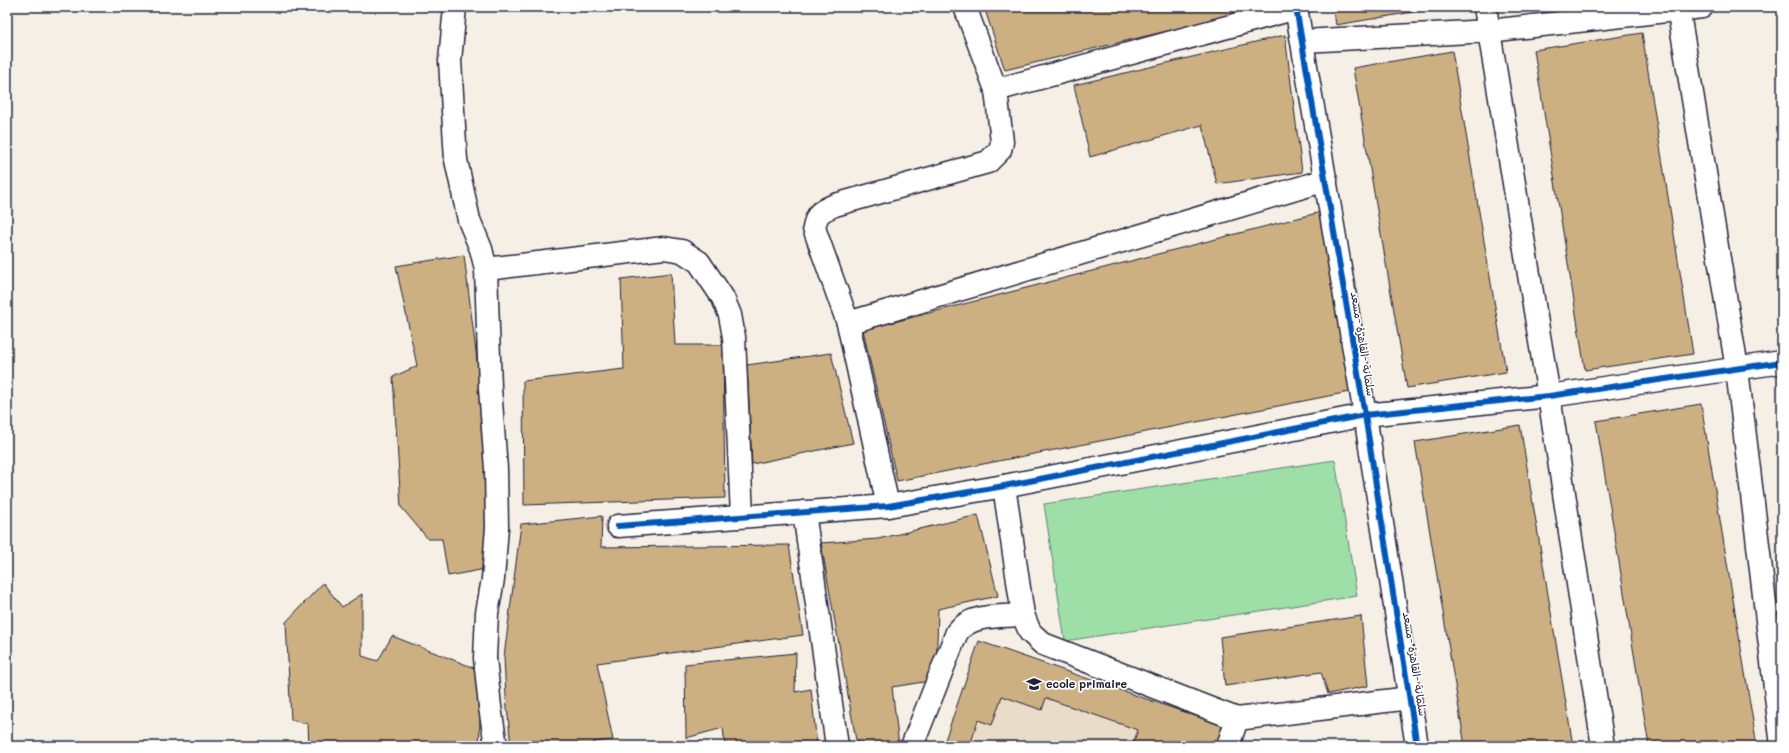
<svg xmlns="http://www.w3.org/2000/svg" width="1789" height="753" font-family="Mali,'Playpen Sans Arabic',sans-serif">
<rect width="100%" height="100%" fill="#f5efe6"/>
<filter id="ink" filterUnits="userSpaceOnUse"><feTurbulence type="fractalNoise" baseFrequency=".025" numOctaves="2"/><feDisplacementMap in="SourceGraphic" scale="8" xChannelSelector="R" yChannelSelector="G"/><feConvolveMatrix kernelMatrix="1 2 1 2 8 2 1 2 1" color-interpolation-filters="sRGB"/></filter>
<g filter="url(#ink)">
<path fill="#e9dcc8" d="M979 641 1227 727 1220 746H944Z"/>
<path fill="#9edfa8" stroke="#608072" d="M1335 460 1357 596 1065 641 1044 504Z"/>
<g fill="#cdb082" stroke="#22223b">
<path d="M984 7H1267L1005 70Z"/>
<path d="M1333 7H1443L1336 25Z"/>
<path d="M1642 33 1693 354 1585 370 1534 50Z"/>
<path d="M1285 35 1302 172 1217 184 1202 125 1090 157 1074 85Z"/>
<path d="M1452 51 1506 372 1407 388 1353 68Z"/>
<path d="M1321 212 1354 391 897 481 863 330Z"/>
<path d="M464 255 477 360 490 428 491 568 448 576 442 539H428L401 507 393 377 417 366 396 266Z"/>
<path d="M671 273 675 345H723L725 498 524 505 523 381 624 369 621 279Z"/>
<path d="M831 353 853 443 752 464 747 365Z"/>
<path d="M1701 404 1757 746H1649L1596 421Z"/>
<path d="M1520 425 1573 746H1465L1415 442Z"/>
<path d="M978 515 998 596 938 609 936 680 892 687 899 746H857L821 543 878 539Z"/>
<path d="M602 516 601 547 789 545 803 635 597 663 613 740 593 742 594 746H511L506 697 504 657 521 524Z"/>
<path d="M323 583 342 607 362 594V656L378 661 392 636 482 671 479 746H309L308 724 291 720 286 622Z"/>
<path d="M1361 616 1368 686 1328 694 1321 672 1225 686 1220 637Z"/>
<path d="M979 641 1227 727 1221 746H1132L1138 730 1046 698 1042 710 1002 696 992 725 978 720 970 746H943Z"/>
<path d="M796 653 795 692 811 689 817 746H725L723 728 686 738 685 664Z"/>
</g>
<g fill="none" stroke-linecap="round" stroke-linejoin="round">
<g stroke="#22223b" stroke-width="25">
<g id="street">
<path d="M455 7 450 61 456 160 469 220 481 249 486 269 490 388 496 469 497 527 493 579 487 613 485 658 490 707 496 746"/>
<path d="M965 7 996 90 1297 8"/>
<path d="M1678 7 1737 369 1782 746"/>
<path d="M1303 41 1489 31 1702 7"/>
<path d="M486 269 664 248 682 251 699 262 723 298 730 315 734 337 742 516"/>
<path d="M848 323 814 228C817 212 821 211 835 205L988 162 1000 150 1002 142 996 90"/>
<path d="M1004 486 1023 615 1030 632 1043 644 1237 719"/>
<path d="M888 506 848 323 1326 180"/>
<path d="M804 512 837 746"/>
<path d="M618 526 888 506 1004 486 1365 415 1549 396 1782 362"/>
<path d="M912 746 957 632C972 613 1001 617 1023 615"/>
<path d="M1228 746 1237 719 1410 698"/>
</g>
</g>
<g stroke="#22223b" stroke-width="25">
<g id="secondary">
<path d="M1296 7 1365 415 1417 746"/>
<path d="M1485 7 1549 396 1603 746"/>
</g>
</g>
<use href="#street" stroke="#fff" stroke-width="22"/>
<use href="#secondary" stroke="#fff" stroke-width="22"/>
<g stroke="#fff" stroke-width="8">
<g id="cycleway">
<path d="M1296 7 1365 415 1417 746"/>
<path d="M618 526 888 506 1004 486 1365 415 1549 396 1782 362"/>
</g>
</g>
<use href="#cycleway" stroke="#0057b8" stroke-width="6"/>
</g>
</g>
<defs>
<g id="school-bare" transform="scale(1.2)"><path d="M0-5L7-2L0 1L-7-2ZM-4 1L0 2.5L4 1V4Q0 6-4 4Z" fill="#22223b" stroke="#fff" stroke-width="2.5" paint-order="stroke"/></g>
</defs>
<g fill-rule="evenodd">
<use href="#school-bare" x="1034" y="684"/>
</g>
<g text-anchor="middle" stroke-width="3.5" stroke-linejoin="round" paint-order="stroke">
<g font-size="11" fill="#22223b" stroke="#fff">
<text transform="translate(1363 344) rotate(81)" y="4">سلمانة -القاهرة -مسعد</text>
<text transform="translate(1415 664) rotate(81)" y="4">سلمانة -القاهرة -مسعد</text>
</g>
<g font-size="11" font-weight="bold" fill="#22223b" stroke="#fff" text-anchor="start">
<text x="1046" y="688">ecole primaire</text>
</g>
</g>
<rect width="1789" height="753" fill="none" stroke="#fff" stroke-width="24"/>
<rect x="12" y="12" width="1765" height="729" fill="none" stroke="#22223b" stroke-width="1.5" filter="url(#ink)"/>
</svg>
